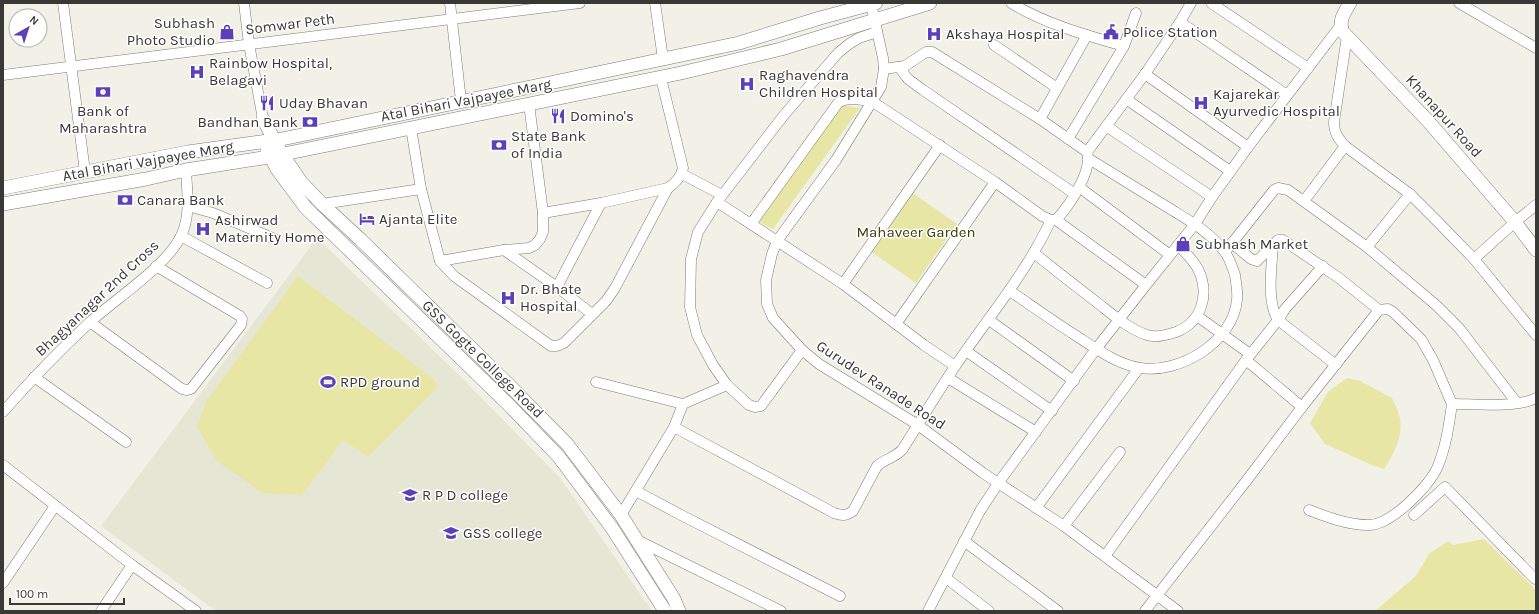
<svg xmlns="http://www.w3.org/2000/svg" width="1539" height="614" font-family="Karla,sans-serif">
<rect width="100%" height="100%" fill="#f1f1e7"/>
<path fill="#e6e6d5" d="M317 238 460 376 560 478 652 611H216L101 526Z"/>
<g fill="#e7e6a4">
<path d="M841 105 860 108 773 229 753 219Z"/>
<path d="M911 192 957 224 916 283 869 250Z"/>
<path d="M298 276 432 378 439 386 368 457 343 440 302 495 263 493 217 461 197 427 206 402Z"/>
<path d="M1347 378 1360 381 1392 398C1395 405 1399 412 1400 419 1403 437 1394 454 1384 469L1372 465 1325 444 1310 423 1328 392Z"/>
<path d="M1484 539 1536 590V611H1375L1416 576 1429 554 1448 541 1453 545Z"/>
</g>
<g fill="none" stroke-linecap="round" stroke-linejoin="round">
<g stroke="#7d7d74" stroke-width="11">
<g id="minor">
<path d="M63 3 85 172"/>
<path d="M244 3 249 44 263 119"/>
<path d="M450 3 461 101"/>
<path d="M655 3 663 59"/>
<path d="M1011 3C1046 24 1085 35 1124 46"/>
<path d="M1211 3 1308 68"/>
<path d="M1459 3 1536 48"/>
<path d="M871 4 883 58 884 69 881 87 836 160 777 241 772 254 766 280 767 304 773 318 802 350 819 364 918 425 983 473 1064 526 1178 611"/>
<path d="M1180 22 1287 95"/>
<path d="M1347 36 1334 122C1334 133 1338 138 1345 146L1410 194 1439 223 1474 259 1536 335"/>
<path d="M994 45 1057 88"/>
<path d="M899 67 908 79 923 90 1075 194"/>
<path d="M1145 74 1248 147"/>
<path d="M3 75 580 3"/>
<path d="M1126 99 1230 171"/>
<path d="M1040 119 1087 35"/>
<path d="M1106 126 1212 197"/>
<path d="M411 128 421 189 440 261 454 276 551 346H557L564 343 606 301 615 288 668 188"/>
<path d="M1068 139 1124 46 1136 13"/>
<path d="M1087 152 1145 74 1180 22 1191 3"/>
<path d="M682 174 722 195"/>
<path d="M1079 187 1170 255"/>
<path d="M1304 201 1345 146"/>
<path d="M717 202 843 284 924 345 955 366"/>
<path d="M322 204 421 189"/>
<path d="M188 206 213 213 275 239"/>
<path d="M543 213 601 203 668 188C676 182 681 177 683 168L661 78"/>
<path d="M1056 220 1146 285"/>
<path d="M751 224 838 103C849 96 861 100 873 102L995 182 1042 216 1051 220H1056C1069 206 1093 171 1087 152L1040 119 932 52H926L905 66 884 69"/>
<path d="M181 236 267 283"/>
<path d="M1232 243 1251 259 1257 261 1278 240H1283L1339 278 1379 310"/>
<path d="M1273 244C1272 266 1266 301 1278 320L1336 365"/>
<path d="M1367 247 1410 194"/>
<path d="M504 250 557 287 592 314"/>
<path d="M1225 252 1274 190 1278 188 1288 190 1367 247 1436 305 1459 328 1517 403"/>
<path d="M1034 253C1055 270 1077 287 1099 304 1113 315 1129 329 1147 335 1156 338 1167 335 1176 332 1202 322 1210 294 1198 269 1193 260 1186 253 1179 246"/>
<path d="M1474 259 1515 222 1536 205"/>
<path d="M440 261 504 250 529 248 535 245 540 239 543 232V213L529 104"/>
<path d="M843 284 940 145"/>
<path d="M557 287 601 203"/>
<path d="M1010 291C1032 306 1053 321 1075 335 1095 348 1116 364 1140 368 1180 374 1233 342 1237 300 1238 292 1236 283 1235 275 1232 267 1230 258 1224 251 1208 230 1186 219 1164 205 1139 190 1114 174 1089 159"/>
<path d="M1197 316 1250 354"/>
<path d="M989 320 1074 381"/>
<path d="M90 322 182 389 187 390 191 389 241 325 242 319 240 316 156 266"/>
<path d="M896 324 995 182"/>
<path d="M802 350 761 406 755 407 749 405 727 385 713 365 697 335 690 307 691 259 698 232 717 202 784 115 838 53 849 44 859 38 877 32"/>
<path d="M966 351 1052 411"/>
<path d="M1246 360 1302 407"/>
<path d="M34 377 126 442"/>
<path d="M948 378 1036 432"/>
<path d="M596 382 683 404 727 385"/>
<path d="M3 412C30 381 59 351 89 323 116 298 166 267 181 236 191 216 187 191 186 170"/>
<path d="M674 427 834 513C842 516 846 516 853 511L877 466C885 459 894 458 902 450 920 422 937 393 956 365 989 316 1025 275 1051 220"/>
<path d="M3 465 132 565 196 611"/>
<path d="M636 491 681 515 840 596"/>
<path d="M1036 508 1139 368"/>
<path d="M1309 510C1327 517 1348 525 1368 525 1390 526 1430 486 1438 466 1446 446 1449 425 1452 404 1474 404 1518 408 1536 398"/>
<path d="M621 515 674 427 683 404"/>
<path d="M1414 515 1445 487 1535 579 1536 578"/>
<path d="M1064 526 1120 452"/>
<path d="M635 539 781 611"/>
<path d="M964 541 1058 611"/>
<path d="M1105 556 1246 360 1278 320 1285 309 1323 266"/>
<path d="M946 578 989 611"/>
<path d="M3 583 55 506"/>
<path d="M101 611 132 565"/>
<path d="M928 611 980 511 999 482 1096 349 1146 285 1195 224 1212 197 1248 147 1340 26"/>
<path d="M1145 611 1247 480 1302 407 1379 310 1388 309 1393 312 1421 339 1433 360 1452 404"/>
</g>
</g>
<g stroke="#7d7d74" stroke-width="14">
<g id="major">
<path d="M1350 3C1344 13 1338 21 1343 32L1428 121 1515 222 1536 250"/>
<path d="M263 119 282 154 301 182 322 204 361 240 508 384 567 444 621 515 674 599 679 611"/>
<path d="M267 150 277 169 306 208 508 404 559 457 612 528 665 611"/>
<path d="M3 188 188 152 282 139 540 85 739 43 820 18 876 3"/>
<path d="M3 204 146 179 186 170 269 157 681 73 781 49 930 3"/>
</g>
</g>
<use href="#minor" stroke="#fff" stroke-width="10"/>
<use href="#major" stroke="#fff" stroke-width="13"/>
</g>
<defs>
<g id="shop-bare" transform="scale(1.2)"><path d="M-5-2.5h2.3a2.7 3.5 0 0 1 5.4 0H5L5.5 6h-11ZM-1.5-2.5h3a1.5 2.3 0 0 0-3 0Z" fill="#5b40b9" stroke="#fff" stroke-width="2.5" paint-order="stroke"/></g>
<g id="civic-bare" transform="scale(1.2)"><path d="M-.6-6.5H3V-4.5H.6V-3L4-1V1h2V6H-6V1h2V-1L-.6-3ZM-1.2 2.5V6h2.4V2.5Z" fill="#5b40b9" stroke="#fff" stroke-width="2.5" paint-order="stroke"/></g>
<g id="hospital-bare" transform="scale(1.2)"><path d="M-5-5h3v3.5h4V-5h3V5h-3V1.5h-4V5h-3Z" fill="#5b40b9" stroke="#fff" stroke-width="2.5" paint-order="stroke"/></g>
<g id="bank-bare" transform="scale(1.2)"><path d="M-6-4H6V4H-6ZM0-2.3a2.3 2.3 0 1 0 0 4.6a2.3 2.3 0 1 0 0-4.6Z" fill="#5b40b9" stroke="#fff" stroke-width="2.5" paint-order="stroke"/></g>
<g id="restaurant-bare" transform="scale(1.2)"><path d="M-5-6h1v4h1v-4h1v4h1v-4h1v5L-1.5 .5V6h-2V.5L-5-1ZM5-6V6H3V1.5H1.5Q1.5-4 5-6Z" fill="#5b40b9" stroke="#fff" stroke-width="2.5" paint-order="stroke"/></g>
<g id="hotel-bare" transform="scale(1.2)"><path d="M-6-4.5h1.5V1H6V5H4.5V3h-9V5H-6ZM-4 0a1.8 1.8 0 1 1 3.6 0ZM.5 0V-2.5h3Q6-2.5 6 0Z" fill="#5b40b9" stroke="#fff" stroke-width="2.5" paint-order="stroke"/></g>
<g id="stadium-bare" transform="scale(1.2)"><path d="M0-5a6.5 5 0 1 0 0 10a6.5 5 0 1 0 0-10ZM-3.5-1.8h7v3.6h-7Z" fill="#5b40b9" stroke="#fff" stroke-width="2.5" paint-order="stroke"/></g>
<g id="school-bare" transform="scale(1.2)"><path d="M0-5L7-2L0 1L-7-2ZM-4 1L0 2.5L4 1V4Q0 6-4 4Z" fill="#5b40b9" stroke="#fff" stroke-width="2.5" paint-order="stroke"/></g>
<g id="university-bare" transform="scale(1.2)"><path d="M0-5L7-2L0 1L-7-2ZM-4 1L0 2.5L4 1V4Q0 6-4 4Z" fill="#5b40b9" stroke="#fff" stroke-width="2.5" paint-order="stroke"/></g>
</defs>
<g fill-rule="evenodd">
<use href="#shop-bare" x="227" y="32"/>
<use href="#civic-bare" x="1111" y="32"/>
<use href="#hospital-bare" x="934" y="34"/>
<use href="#hospital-bare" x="197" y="72"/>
<use href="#hospital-bare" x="747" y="84"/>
<use href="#bank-bare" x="103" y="92"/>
<use href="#restaurant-bare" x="267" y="103"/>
<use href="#hospital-bare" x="1201" y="103"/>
<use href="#restaurant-bare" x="558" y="116"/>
<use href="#bank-bare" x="310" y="122"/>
<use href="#bank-bare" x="499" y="145"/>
<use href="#bank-bare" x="125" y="200"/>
<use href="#hotel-bare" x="367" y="219"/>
<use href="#hospital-bare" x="203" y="229"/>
<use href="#shop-bare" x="1183" y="244"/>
<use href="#hospital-bare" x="508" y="298"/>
<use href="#stadium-bare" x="328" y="382"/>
<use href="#school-bare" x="410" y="495"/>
<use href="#university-bare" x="451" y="533"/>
</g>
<g text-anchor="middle" stroke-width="3" stroke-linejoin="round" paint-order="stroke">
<g font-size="15" fill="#383835" stroke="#fff" text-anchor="start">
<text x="215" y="28" text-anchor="end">Subhash<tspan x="215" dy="17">Photo Studio</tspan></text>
<text x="1123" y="37">Police Station</text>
<text x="946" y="39">Akshaya Hospital</text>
<text x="209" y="68">Rainbow Hospital,<tspan x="209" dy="17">Belagavi</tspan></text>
<text x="759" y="80">Raghavendra<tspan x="759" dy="17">Children Hospital</tspan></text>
<text x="1213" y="99">Kajarekar<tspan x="1213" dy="17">Ayurvedic Hospital</tspan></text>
<text x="279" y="108">Uday Bhavan</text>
<text x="103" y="116" text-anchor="middle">Bank of<tspan x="103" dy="17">Maharashtra</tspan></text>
<text x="570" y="121">Domino's</text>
<text x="298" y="127" text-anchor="end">Bandhan Bank</text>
<text x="511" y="141">State Bank<tspan x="511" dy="17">of India</tspan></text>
<text x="137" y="205">Canara Bank</text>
<text x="379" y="224">Ajanta Elite</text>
<text x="215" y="225">Ashirwad<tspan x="215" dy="17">Maternity Home</tspan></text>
<text x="1195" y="249">Subhash Market</text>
<text x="520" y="294">Dr. Bhate<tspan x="520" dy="17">Hospital</tspan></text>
<text x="340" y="387">RPD ground</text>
<text x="422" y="500">R P D college</text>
<text x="463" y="538">GSS college</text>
</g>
<g font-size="15" fill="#383835" stroke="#fff">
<text transform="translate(290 24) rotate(-7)" y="5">Somwar Peth</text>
<text transform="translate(466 100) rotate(-11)" y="5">Atal Bihari Vajpayee Marg</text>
<text transform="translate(1444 116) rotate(48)" y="5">Khanapur Road</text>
<text transform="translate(148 161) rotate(-10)" y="5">Atal Bihari Vajpayee Marg</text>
<text transform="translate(97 298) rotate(-43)" y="5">Bhagyanagar 2nd Cross</text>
<text transform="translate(483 359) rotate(44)" y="5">GSS Gogte College Road</text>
<text transform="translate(881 385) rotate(33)" y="5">Gurudev Ranade Road</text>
</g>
<g font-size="15" fill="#3e3c00" stroke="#fff">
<text x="916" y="237">Mahaveer Garden</text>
</g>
</g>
<rect width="1539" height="614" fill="none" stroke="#383835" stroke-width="8"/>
<g transform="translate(28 28) rotate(39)"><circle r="19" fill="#ffffff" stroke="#afafae"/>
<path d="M0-3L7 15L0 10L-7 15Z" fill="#5b40b9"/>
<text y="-6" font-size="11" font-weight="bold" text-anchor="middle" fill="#383835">N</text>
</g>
<path d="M10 598v6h114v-6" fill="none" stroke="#383835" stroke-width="2"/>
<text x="16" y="598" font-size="12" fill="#383835" stroke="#ffffff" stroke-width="3" paint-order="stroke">100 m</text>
</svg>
